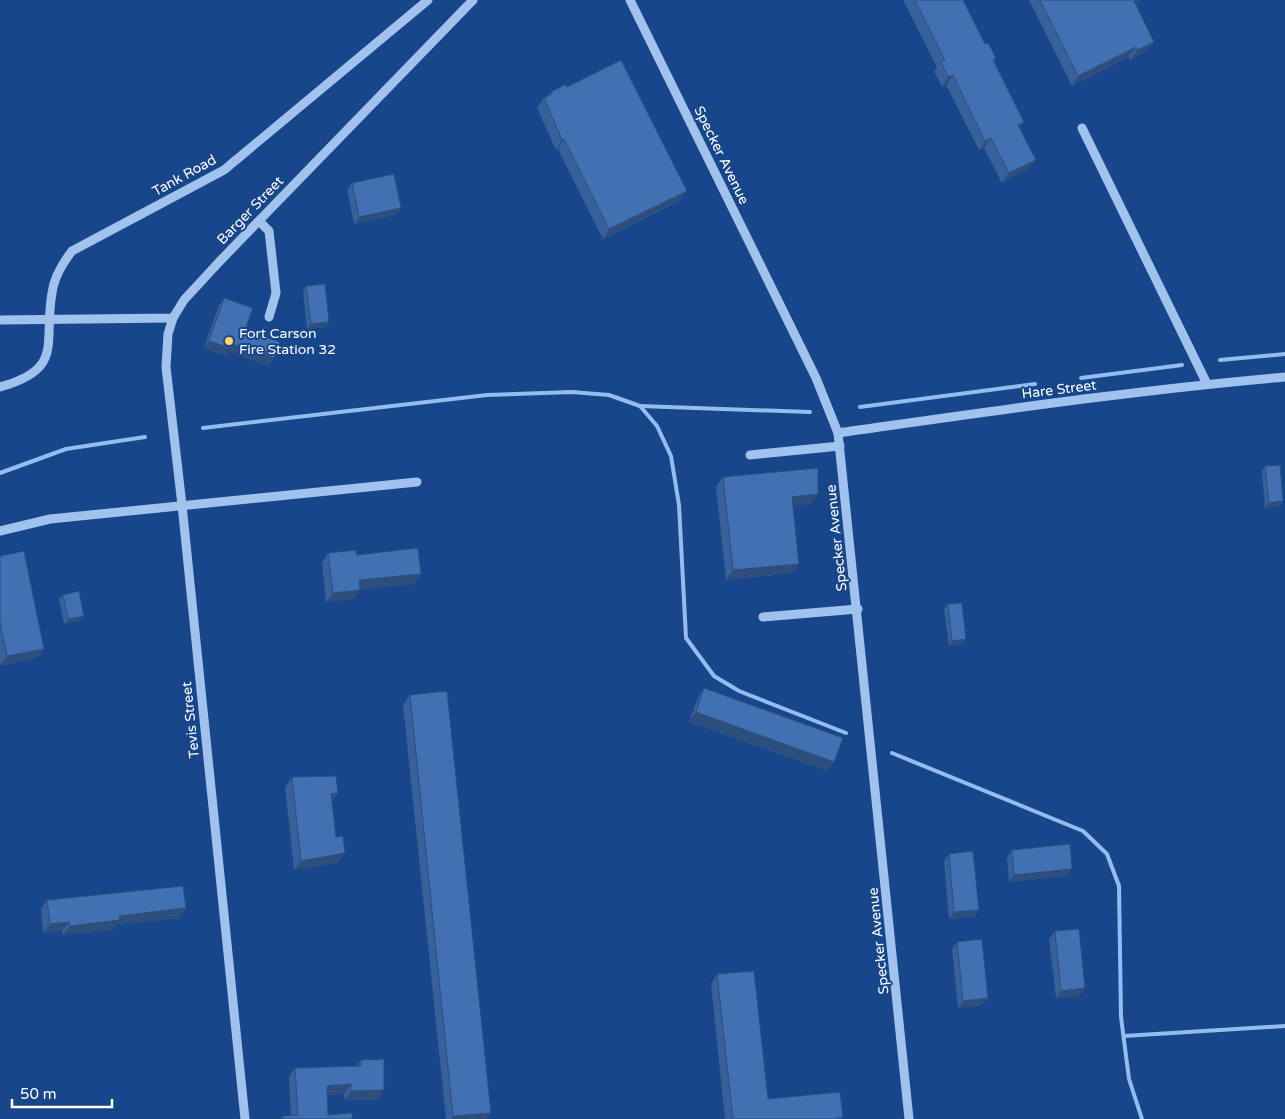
<svg xmlns="http://www.w3.org/2000/svg" width="1285" height="1119" font-family="'Varela Round',sans-serif">
<rect width="100%" height="100%" fill="#18468b"/>
<g fill="none" stroke-linecap="round" stroke-linejoin="round">
<g stroke="#95bcf0" stroke-width="4">
<path d="M1220 360 1285 354"/>
<path d="M1081 378 1182 365"/>
<path d="M640 406 810 412"/>
<path d="M860 407 1035 384"/>
<path d="M203 428 487 395 572 392 609 395 640 406 657 426 671 456 679 505 686 638 714 676 739 691 846 733"/>
<path d="M0 473 66 449 145 437"/>
<path d="M892 753 1083 831 1107 854 1119 886 1121 1017 1129 1079 1142 1119"/>
<path d="M1124 1036 1285 1026"/>
</g>
<g stroke="#a2c2ee" stroke-width="9">
<path d="M630 0 816 378 838 433 909 1119"/>
<path d="M1082 128 1207 384"/>
<path d="M259 221 269 231 276 293 269 317"/>
<path d="M173 318 168 334 166 367 182 505 245 1119"/>
<path d="M0 320 173 318 184 300 219 262 473 0"/>
<path d="M0 387C65 369 43 343 52 293 54 277 62 264 72 251L224 170 428 0"/>
<path d="M838 433C987 412 1135 390 1285 377"/>
<path d="M750 455 840 446"/>
<path d="M0 531 50 519 417 482"/>
<path d="M763 617 858 609"/>
</g>
</g>
<g fill="#38609a">
<path d="M903 0H963L985 44 996 58 994 61 1024 122 1020 128 1029 169 1002 183 984 148 979 150 946 85 942 87 934 71 937 67Z"/>
<path d="M1029 0H1141L1136 6 1154 42 1147 51 1130 60 1129 57 1072 86Z"/>
<path d="M567 87 680 201 603 239 558 149 556 150 537 108 544 98 547 96 551 92Z"/>
<path d="M352 183 401 208 396 215 354 224 347 190Z"/>
<path d="M306 286 326 327 307 329 303 291Z"/>
<path d="M224 298 245 330 269 366 229 352 226 356 204 348 219 305Z"/>
<path d="M1265 466 1283 501 1280 506 1265 508 1262 471Z"/>
<path d="M723 477 811 504 793 505 792 573 726 580 716 487Z"/>
<path d="M328 553 356 555 421 574 414 584 360 589 354 599 326 602 322 563Z"/>
<path d="M0 556 44 649 37 658 0 666Z"/>
<path d="M63 595 84 616 80 620 64 624 59 599Z"/>
<path d="M948 604 963 644 949 646 944 609Z"/>
<path d="M704 688 828 771 689 722 698 698Z"/>
<path d="M410 695 491 1113 486 1119H446L403 705Z"/>
<path d="M292 777 338 793 332 802 338 863 294 870 285 787Z"/>
<path d="M1012 850 1067 876 1009 882 1007 858Z"/>
<path d="M949 854 979 910 974 917 949 919 944 861Z"/>
<path d="M47 900 186 908 179 918 116 925 113 930 63 935 62 931 43 933 41 909Z"/>
<path d="M1055 931 1080 996 1056 998 1049 939Z"/>
<path d="M957 942 983 1005 958 1008 952 949Z"/>
<path d="M717 974 768 1099 843 1117 841 1119H725L711 984Z"/>
<path d="M361 1060 377 1100H345L344 1094 327 1095 328 1115 352 1119H281L283 1116H291L289 1077 295 1068 357 1066Z"/>
</g>
<g fill="#2e4e7d">
<path d="M1136 0H1141L1137 6 1127 11 1134 1Z"/>
<path d="M1154 42 1147 51 1130 60 1137 50Z"/>
<path d="M1136 47 1129 57 1072 86 1078 76Z"/>
<path d="M953 75 946 85 942 87 948 77Z"/>
<path d="M1024 122 1018 131V125Z"/>
<path d="M991 138 984 148 979 150 985 141Z"/>
<path d="M564 139 558 149 556 150 562 140Z"/>
<path d="M1036 160 1029 169 1002 183 1009 173Z"/>
<path d="M687 191 680 201 603 239 609 229Z"/>
<path d="M401 208 396 215 354 224 359 217Z"/>
<path d="M329 322 326 327 307 329 311 324Z"/>
<path d="M209 341 232 344 274 358 269 366 229 352 226 356 204 348Z"/>
<path d="M818 494 811 504 786 506 792 497Z"/>
<path d="M1283 501 1280 506 1265 508 1269 503Z"/>
<path d="M799 564 792 573 726 580 733 570Z"/>
<path d="M421 574 414 584 353 590 359 580Z"/>
<path d="M360 590 354 599 326 602 333 593Z"/>
<path d="M84 616 80 620 64 624 68 619Z"/>
<path d="M966 639 963 644 949 646 952 641Z"/>
<path d="M44 649 37 658 0 666 7 656Z"/>
<path d="M696 712 834 762 828 771 689 722Z"/>
<path d="M338 793 332 802 331 794Z"/>
<path d="M345 853 338 863 294 870 301 861Z"/>
<path d="M1072 869 1067 876 1009 882 1014 875Z"/>
<path d="M186 908 179 918 116 925 113 930 63 935 70 926 119 916Z"/>
<path d="M979 910 974 917 949 919 954 912Z"/>
<path d="M69 922 62 931 43 933 50 924Z"/>
<path d="M1085 988 1080 996 1056 998 1061 991Z"/>
<path d="M988 998 983 1005 958 1008 963 1001Z"/>
<path d="M351 1084 344 1094 320 1096 327 1086Z"/>
<path d="M384 1090 377 1100H345L351 1091Z"/>
<path d="M491 1113 486 1119H452L453 1116Z"/>
</g>
<g fill="#4170b3" stroke="#2e4e7d">
<path d="M915 0H963L985 44 988 43 996 58 993 60 1024 122 1018 125 1036 160 1009 173 991 138 985 141 953 75 948 77 941 62 945 60Z"/>
<path d="M1040 0H1136L1134 1 1154 42 1137 50 1136 47 1078 76Z"/>
<path d="M621 60 687 191 609 229 564 139 562 140 544 98 552 94 551 92 566 84 567 87Z"/>
<path d="M394 174 401 208 359 217 352 183Z"/>
<path d="M325 284 329 322 311 324 306 286Z"/>
<path d="M224 298 253 308 245 330 280 342 274 358 232 344 231 348 209 341Z"/>
<path d="M1280 465 1283 501 1269 503 1265 466Z"/>
<path d="M818 468V494L792 497 799 564 733 570 723 477Z"/>
<path d="M418 548 421 574 359 580 360 590 333 593 328 553 356 550V555Z"/>
<path d="M24 551 44 649 7 656 0 622V556Z"/>
<path d="M79 591 84 616 68 619 63 595Z"/>
<path d="M962 603 966 639 952 641 948 604Z"/>
<path d="M704 688 843 738 834 762 696 712Z"/>
<path d="M447 691 491 1113 453 1116 410 695Z"/>
<path d="M336 776 338 793 331 794 336 837 343 836 345 853 301 861 292 777Z"/>
<path d="M1070 844 1072 869 1014 875 1012 850Z"/>
<path d="M973 851 979 910 954 912 949 854Z"/>
<path d="M183 886 186 908 119 916 120 920 70 926 69 922 50 924 47 900Z"/>
<path d="M1079 929 1085 988 1061 991 1055 931Z"/>
<path d="M982 939 988 998 963 1001 957 942Z"/>
<path d="M754 971 768 1099 840 1092 843 1117 837 1118V1119H733L717 974Z"/>
<path d="M384 1059V1090L351 1091V1084L327 1086 328 1115 352 1113V1119H283V1116L298 1115 295 1068 361 1066V1060Z"/>
</g>
<circle fill="#ffd75f" stroke="#18468b" stroke-width="2" cx="229" cy="341" r="5"/>
<g text-anchor="middle" stroke-width="4" stroke-linejoin="round" paint-order="stroke">
<g font-size="14" fill="#fff" stroke="#18468b">
<text transform="translate(722 155) rotate(64)" y="5">Specker Avenue</text>
<text transform="translate(184 175) rotate(-29)" y="5">Tank Road</text>
<text transform="translate(250 210) rotate(-46)" y="5">Barger Street</text>
<text transform="translate(1059 389) rotate(-7)" y="5">Hare Street</text>
<text transform="translate(836 538) rotate(-96)" y="5">Specker Avenue</text>
<text transform="translate(190 720) rotate(-96)" y="5">Tevis Street</text>
<text transform="translate(878 941) rotate(-96)" y="5">Specker Avenue</text>
</g>
<g font-size="14" fill="#fff" stroke="#18468b" text-anchor="start">
<text x="239" y="338">Fort Carson<tspan x="239" dy="16">Fire Station 32</tspan></text>
</g>
</g>
<path d="M12 1099v8h100v-8" fill="none" stroke="#ffffff" stroke-width="2.5"/>
<text x="20" y="1099" font-size="15" fill="#ffffff" stroke="#18468b" stroke-width="4" paint-order="stroke">50 m</text>
</svg>
